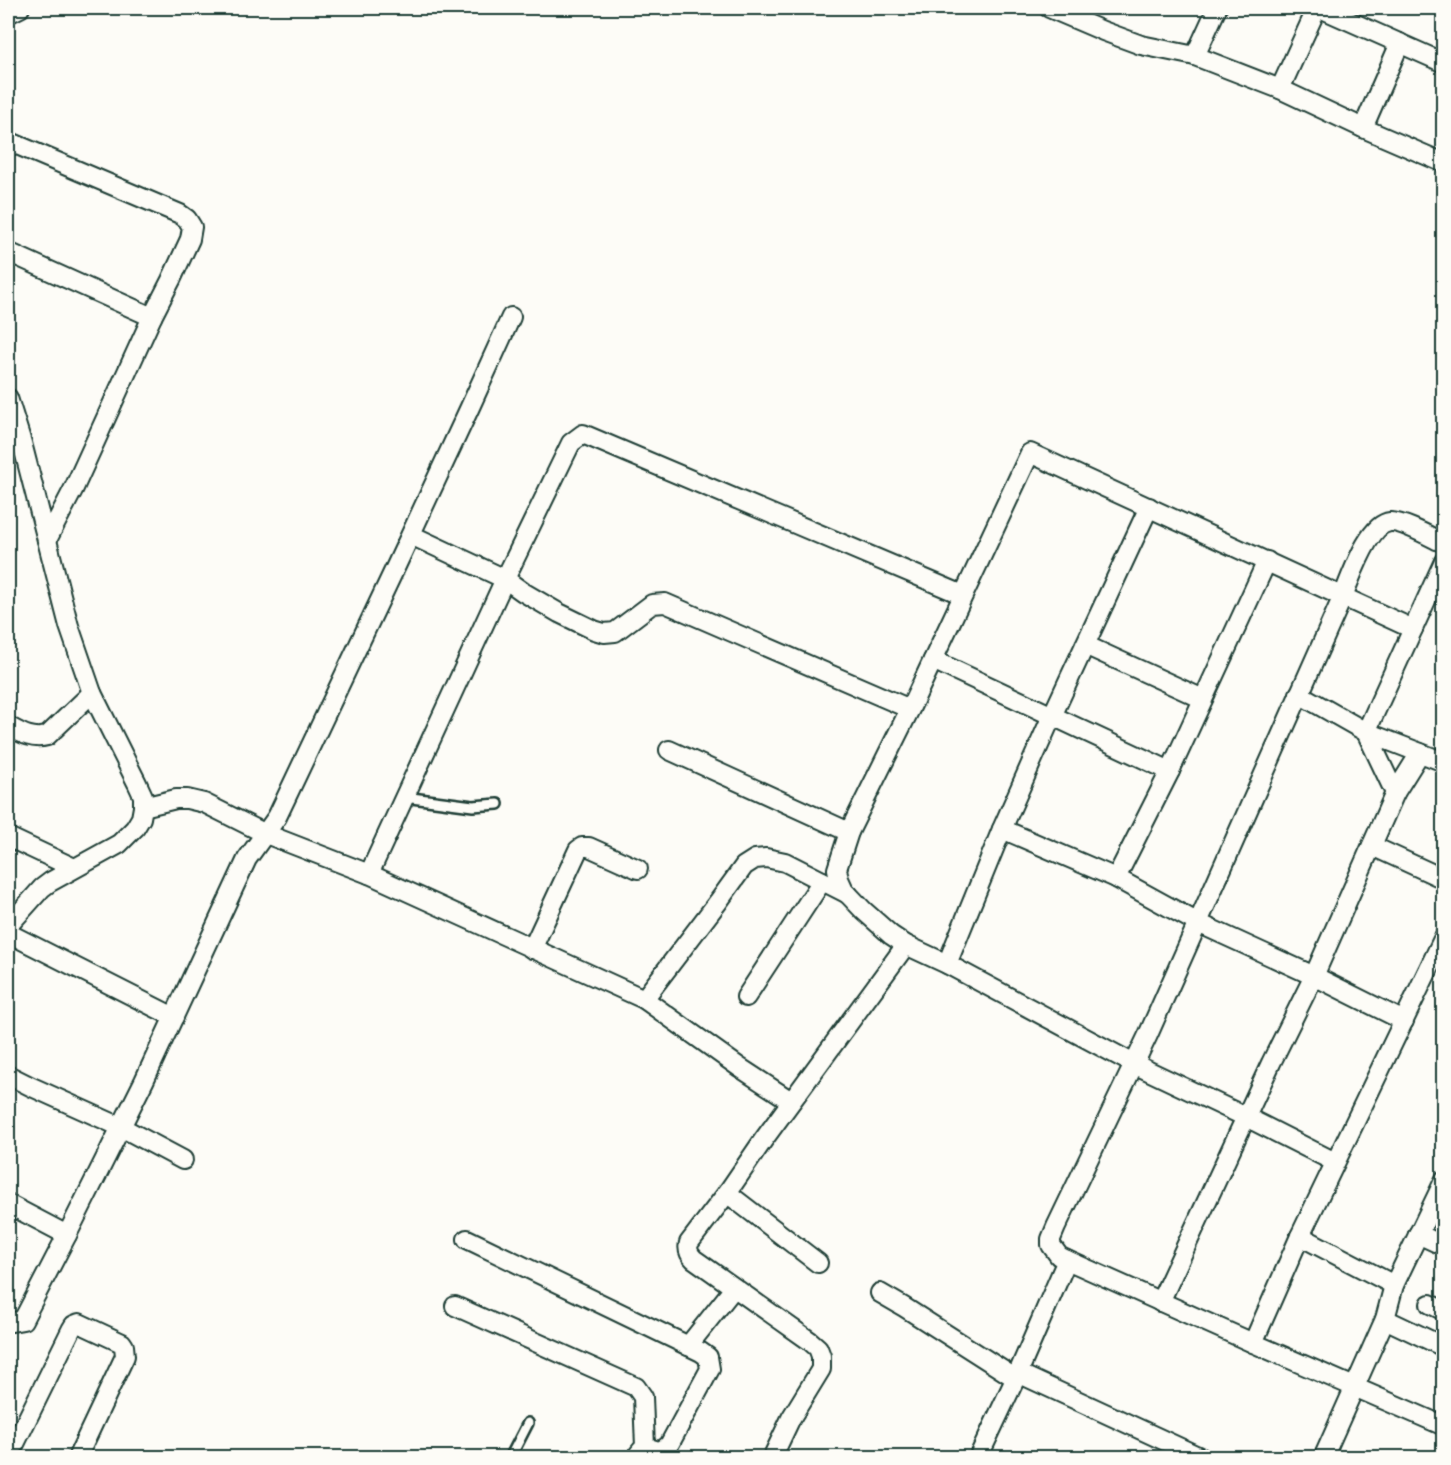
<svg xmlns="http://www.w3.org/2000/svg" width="1451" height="1465" font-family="Mali,sans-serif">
<rect width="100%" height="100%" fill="#fdfcf7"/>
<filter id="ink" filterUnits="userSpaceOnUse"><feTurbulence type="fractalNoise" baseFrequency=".0167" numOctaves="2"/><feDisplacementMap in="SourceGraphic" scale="12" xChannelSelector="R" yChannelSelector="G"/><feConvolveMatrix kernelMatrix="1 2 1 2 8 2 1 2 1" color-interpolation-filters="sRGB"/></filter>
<g filter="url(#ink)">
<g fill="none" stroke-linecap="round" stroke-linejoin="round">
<g stroke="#1f3d34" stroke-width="14">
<g id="lane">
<path d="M404 797 473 806 498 804"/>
<path d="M510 1458 528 1423"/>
</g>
</g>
<g stroke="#1f3d34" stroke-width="22">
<g id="street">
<path d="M1049 8 1103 31 1141 45 1195 56 1280 89 1363 128 1444 163"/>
<path d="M1320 8 1444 63"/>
<path d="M8 14 20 8"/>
<path d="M1195 56 1217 8"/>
<path d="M1280 89 1317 8"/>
<path d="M1363 128 1400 43"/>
<path d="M8 141 180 214 187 219 192 227 190 239 171 280 152 317 74 488 47 540"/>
<path d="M8 252 152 317"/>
<path d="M8 398 22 443 69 626 92 693 137 783 143 796V807L141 818 135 828 119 844 50 882 42 888 8 926"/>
<path d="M411 535 505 579 523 592 559 613 594 630 604 633 615 632 652 604 665 603 910 709"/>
<path d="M1444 540 1439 541C1429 536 1401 521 1390 522 1368 524 1351 578 1343 596L1148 1035 1056 1227 1051 1239V1245L1059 1256 1067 1260 1253 1343 1444 1426"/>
<path d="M1085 645 1203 699"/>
<path d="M933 660 1170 771"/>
<path d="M1299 694 1366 732 1444 762"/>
<path d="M8 726C21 733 32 740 47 736L92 693"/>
<path d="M669 750 849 832"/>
<path d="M1395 793 1420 753"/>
<path d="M143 807 176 799H187L204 803 266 834 369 874 644 999 739 1067 791 1101"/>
<path d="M1002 829 1116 878 1198 923 1314 976 1404 1021"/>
<path d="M8 837 74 868"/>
<path d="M1372 846 1444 879"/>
<path d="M369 874 505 579 571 443 583 434 963 595"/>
<path d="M1116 878 1170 771 1267 561"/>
<path d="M8 933 174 1017"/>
<path d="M532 949 578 850 582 847H589L638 869"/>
<path d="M947 964 1002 829 1052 716 1149 507"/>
<path d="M746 997 822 881"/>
<path d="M644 999 718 902 744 866 755 859 766 858 785 862 848 894"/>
<path d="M8 1075 32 1087 121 1127 183 1160"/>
<path d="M1335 1162 1246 1117 1134 1064 947 964 906 945 891 935 864 911 844 890 839 879 837 869 849 832 910 709 1030 453 1413 629"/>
<path d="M727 1193 818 1263"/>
<path d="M8 1204 67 1235"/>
<path d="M1418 1234 1444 1246"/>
<path d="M1300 1236 1394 1285"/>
<path d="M467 1239 701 1352 708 1357 710 1369 669 1445 661 1451C647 1450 646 1441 636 1458"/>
<path d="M880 1293 904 1307 1015 1378"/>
<path d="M1160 1302 1271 1063 1314 976 1395 793 1366 732 1444 561"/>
<path d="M1430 1304 1444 1311"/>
<path d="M455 1306 636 1387 643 1397 645 1447"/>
<path d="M1385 1319 1444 1347"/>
<path d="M8 1320 12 1322 23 1320 67 1235 144 1081 247 859 277 817 397 564 470 407 511 317"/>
<path d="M1253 1343 1300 1236 1444 937"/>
<path d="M688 1346 734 1288"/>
<path d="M1018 1373 1202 1458"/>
<path d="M8 1458 71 1330 74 1325 79 1323 122 1343 124 1346 125 1356 77 1458"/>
<path d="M772 1458 791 1418 821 1369V1356L818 1348 810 1341 694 1259C689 1254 687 1250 689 1243L727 1193 764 1139 906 945"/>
<path d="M978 1458 1018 1373 1067 1260"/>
<path d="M1323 1458 1385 1319 1394 1285 1444 1181"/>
</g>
</g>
<use href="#lane" stroke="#fdfcf7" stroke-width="9"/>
<use href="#street" stroke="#fdfcf7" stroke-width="18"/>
</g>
</g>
<rect width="1451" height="1465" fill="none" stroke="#fdfcf7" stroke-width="30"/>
<rect x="15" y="15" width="1421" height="1435" fill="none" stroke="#1f3d34" stroke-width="2" filter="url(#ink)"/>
</svg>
